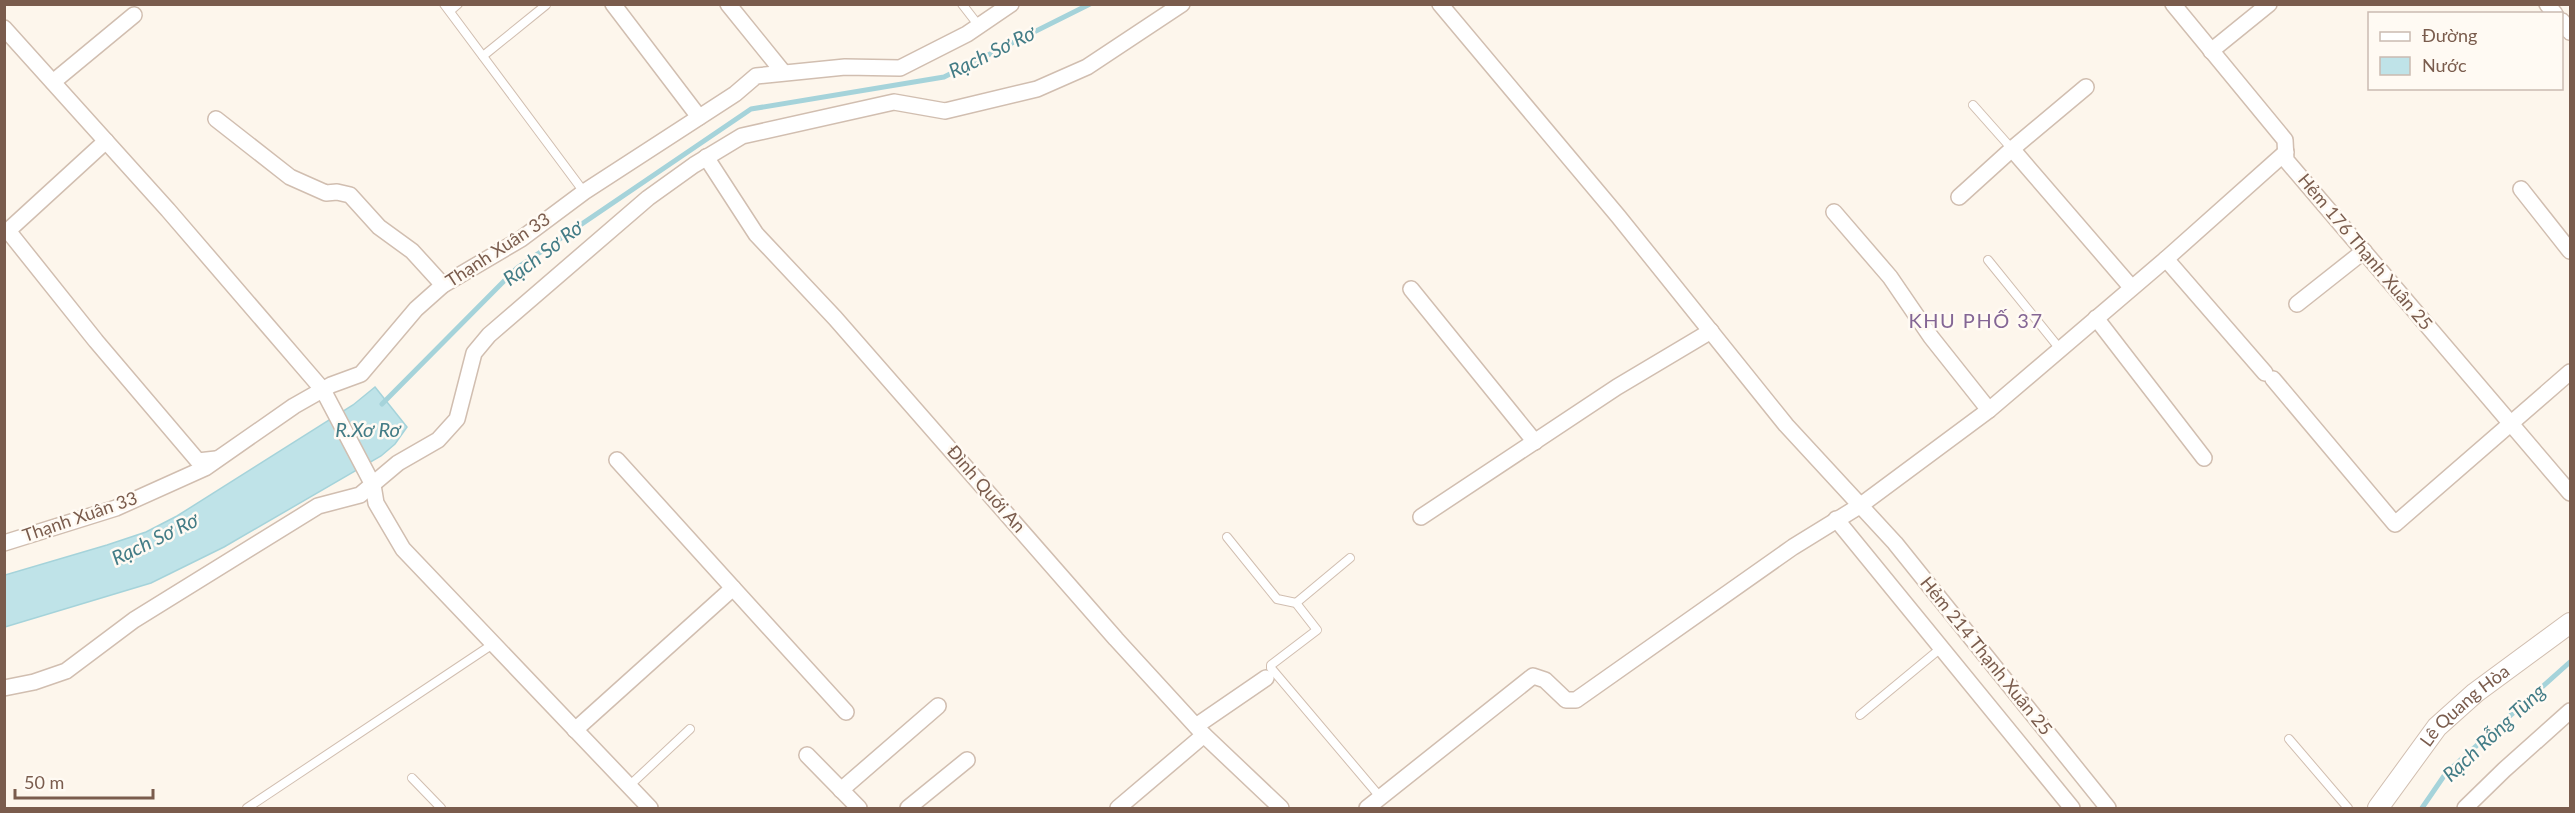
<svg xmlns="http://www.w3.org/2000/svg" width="2575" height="813" font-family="Lato,sans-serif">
<rect width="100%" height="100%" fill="#fdf6ec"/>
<path fill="#bfe3e8" stroke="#a5d3da" stroke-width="1.5" d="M375 387 407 427 395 444 381 456 224 547 151 583 5 627V575L107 545 146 532 177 516 353 405Z"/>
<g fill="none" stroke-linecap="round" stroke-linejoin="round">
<g stroke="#a5d3da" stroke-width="5">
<path d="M382 404 517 268 751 109 944 77 1090 4"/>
<path d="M2422 808 2446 773 2570 662"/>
</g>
<g stroke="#d1beb0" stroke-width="10">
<g id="service">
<path d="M444 4 584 192"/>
<path d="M962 4 979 26"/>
<path d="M450 11 458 4"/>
<path d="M483 56 546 5"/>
<path d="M1973 105 2012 149"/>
<path d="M1988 260 2060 349"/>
<path d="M1227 537 1277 599 1296 603 1317 630 1271 665V668L1381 798"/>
<path d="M1296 603 1350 558"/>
<path d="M1860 715 1941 648"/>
<path d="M2289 739 2348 808"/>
<path d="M412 778 441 808"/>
<path d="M629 786 690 729"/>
<path d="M247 808 493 644"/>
</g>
</g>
<g stroke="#d1beb0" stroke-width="18">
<g id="minor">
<path d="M613 4 699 117"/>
<path d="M728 4 783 72"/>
<path d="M1440 4 1618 216 1786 425 1895 543 2108 808"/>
<path d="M2173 4 2285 140 2286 160 2570 493"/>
<path d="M2547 4 2555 14"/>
<path d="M2562 21 2570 32"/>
<path d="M4 28 168 210 323 390 373 485 376 503 403 549 650 808"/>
<path d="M2211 51 2269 4"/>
<path d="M53 82 134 15"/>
<path d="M216 119 290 177 326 193 337 192 350 195 379 227 412 251 443 285"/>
<path d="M106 141 12 227 9 232 96 341 198 461 216 459"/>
<path d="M2012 149 2086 87"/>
<path d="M706 157 756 234 835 318 1116 639 1204 735 1281 808"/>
<path d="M2521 189 2570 251"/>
<path d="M1959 197 2012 149 2131 287"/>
<path d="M1834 212 1890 277 1931 337 1989 410"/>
<path d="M2166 259 2265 373"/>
<path d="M1411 289 1535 442"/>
<path d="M2297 304 2364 251"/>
<path d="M2096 318 2204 458"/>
<path d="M2273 379 2395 524 2570 372"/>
<path d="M1421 517 1617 387 1711 331"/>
<path d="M1836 519 2072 808"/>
<path d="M4 543 116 508 205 468 294 406 331 385 361 374 416 309 443 285 521 239 584 192 735 94 756 76 845 67 900 68 967 34 1011 4"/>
<path d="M733 588 846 712"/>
<path d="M4 688 34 682 66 671 134 620 318 506 360 495 398 463 438 440 457 419 474 353 489 335 648 198 694 165 742 136 894 102 945 111 1037 89 1087 67 1182 4"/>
<path d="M1196 726 1266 678"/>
<path d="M575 730 733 588 617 460"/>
<path d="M807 755 859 808"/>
<path d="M841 790 938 706"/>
<path d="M908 808 967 760"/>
<path d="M1118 808 1204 735"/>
<path d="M1367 808 1533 676 1545 680 1566 700H1576L1793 547 1861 505 1989 410 2166 259 2286 152"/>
<path d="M2465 808 2504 770 2570 711"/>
</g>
</g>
<g stroke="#d1beb0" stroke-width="22">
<g id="tertiary">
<path id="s1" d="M2378 808 2437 727 2475 693 2570 623"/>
</g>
</g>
<use href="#service" stroke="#fff" stroke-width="8"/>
<use href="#minor" stroke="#fff" stroke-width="15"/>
<use href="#tertiary" stroke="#fff" stroke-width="20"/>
</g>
<g text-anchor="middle" stroke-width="5" stroke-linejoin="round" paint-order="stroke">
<g font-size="18" fill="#7a5c4d" stroke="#fffaf3">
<text transform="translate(498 250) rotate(-33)" y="6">Thạnh Xuân 33</text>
<text transform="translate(2365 252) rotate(50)" y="6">Hẻm 176 Thạnh Xuân 25</text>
<text transform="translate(986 489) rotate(49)" y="6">Đình Quới An</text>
<text transform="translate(80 517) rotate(-19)" y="6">Thạnh Xuân 33</text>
<text transform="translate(1986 656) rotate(51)" y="6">Hẻm 214 Thạnh Xuân 25</text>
<text dy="6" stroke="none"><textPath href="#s1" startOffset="135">Lê Quang Hòa</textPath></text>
</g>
<g font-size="20" font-style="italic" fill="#437c86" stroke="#fffaf3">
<text transform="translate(992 52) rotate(-26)" y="7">Rạch Sơ Rơ</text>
<text transform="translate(543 253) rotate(-37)" y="7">Rạch Sơ Rơ</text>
<text x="368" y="437">R.Xơ Rơ</text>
<text transform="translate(155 539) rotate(-26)" y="7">Rạch Sơ Rơ</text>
<text transform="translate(2494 733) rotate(-43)" y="7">Rạch Rỗng Tùng</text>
</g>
<g font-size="20" letter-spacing="1.5" fill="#846695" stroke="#fffaf3">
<text x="1976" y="328">KHU PHỐ 37</text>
</g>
</g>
<rect width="2575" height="813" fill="none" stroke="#7a5c4d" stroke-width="12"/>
<rect x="2368" y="12" width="195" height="78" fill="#fffaf3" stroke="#cabbb1" stroke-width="1.5"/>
<rect x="2380" y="32" width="30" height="9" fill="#ffffff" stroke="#cabbb1" stroke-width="1.5"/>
<text x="2422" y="42" font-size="18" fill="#7a5c4d">Đường</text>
<rect x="2380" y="57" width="30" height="18" fill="#bfe3e8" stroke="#cabbb1" stroke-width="1.5"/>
<text x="2422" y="72" font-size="18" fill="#7a5c4d">Nước</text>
<path d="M15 789v9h138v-9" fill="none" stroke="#7a5c4d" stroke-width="3"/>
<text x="24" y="789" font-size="18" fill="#7a5c4d" stroke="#fffaf3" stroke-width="4.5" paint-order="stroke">50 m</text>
</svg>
